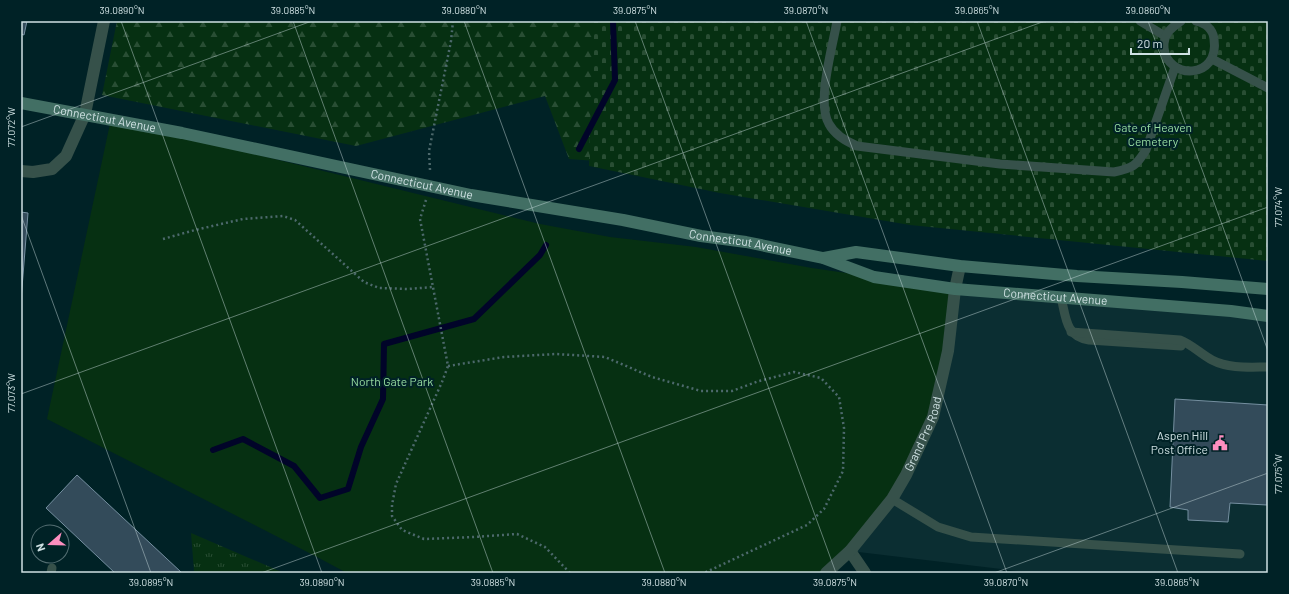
<svg xmlns="http://www.w3.org/2000/svg" width="1289" height="594" font-family="Barlow,sans-serif">
<defs>
<pattern id="grass-tufts" width="24" height="20" patternUnits="userSpaceOnUse"><rect width="24" height="20" fill="#063012"/><path d="M3 7l-1-3M5 7V3M7 7l1-3M15 17l-1-3M17 17v-4M19 17l1-3" fill="none" stroke="#294e34"/></pattern>
<pattern id="forest-firs" width="22" height="20" patternUnits="userSpaceOnUse"><rect width="22" height="20" fill="#063012"/><path d="M5 1l3.5 6h-7zM16 11l3.5 6h-7z" fill="#294e34"/></pattern>
<pattern id="cemetery-stones" width="16" height="16" patternUnits="userSpaceOnUse"><rect width="16" height="16" fill="#063012"/><path d="M2 7V4a2 2 0 0 1 4 0v3zM10 15v-3a2 2 0 0 1 4 0v3z" fill="#294e34"/></pattern>
</defs>
<rect width="100%" height="100%" fill="#002226"/>
<path fill="#0b2e32" d="M955 289 1268 316V573H1034L850 551Z"/>
<path fill="url(#grass-tufts)" d="M191 533 284 573H192L194 571Z"/>
<path fill="url(#forest-firs)" d="M117 21H748L666 166 569 159 545 96 356 146 102 95Z"/>
<path fill="url(#cemetery-stones)" d="M593 21H1268V261L910 225 720 193 589 166Z"/>
<path fill="#063012" d="M111 119 540 224 610 237 696 247 812 268 955 289 933 417 906 475 826 573H347L317 557 47 419Z"/>
<g fill="none" stroke-linecap="round" stroke-linejoin="round">
<g stroke="#010429" stroke-width="6">
<path d="M579 149 615 80 613 21"/>
<path d="M213 450 243 439 294 466 320 498 348 489 361 447 383 399 384 344 474 319 540 255 546 245"/>
</g>
</g>
<g fill="#334b5a" stroke="#758fa0">
<path d="M21 21H27L24 35 21 34Z"/>
<path d="M21 212 28 213 21 300Z"/>
<path d="M1175 399 1268 405 1267 505 1230 503 1228 522 1188 520V510L1170 507Z"/>
<path d="M77 475 181 572 180 573H115L46 508Z"/>
</g>
<g fill="none" stroke-linecap="round" stroke-linejoin="round">
<g stroke="#4d696c" stroke-width="2.5" stroke-dasharray="2 3" stroke-linecap="butt">
<path d="M430 170 429 151 451 41 453 21"/>
<path d="M426 200 420 219 448 366 442 382 396 484 392 505V516L402 530 424 539 474 537 517 534 545 547 570 573"/>
<path d="M163 239 195 230 243 219 283 216 295 220 364 282 379 288 408 289 433 287"/>
<path d="M448 366 504 357 556 354 605 357 652 377 701 391H732L759 381 794 372 821 378 839 397 844 428 843 471 824 509 807 525 704 573"/>
</g>
<g stroke="#36514a" stroke-width="9">
<path d="M837 21C833 46 816 102 829 124 835 135 845 141 857 146L1000 164 1114 172C1133 168 1136 166 1146 150L1175 67"/>
<path d="M1140 21 1165 36"/>
<path d="M1181 21C1171 28 1163 34 1164 48 1167 80 1220 80 1214 39 1213 29 1205 23 1196 21"/>
<path d="M1212 59 1268 88"/>
<path d="M1061 297C1066 317 1065 336 1089 340L1181 346"/>
<path d="M1071 332 1180 340C1191 344 1201 354 1212 360 1229 369 1250 367 1268 367"/>
<path d="M892 499 938 527 971 537 1240 554"/>
<path d="M51 573 52 568"/>
</g>
<g stroke="#36514a" stroke-width="12">
<path d="M21 171 33 172 52 169 66 156 85 114 104 21"/>
<path d="M850 551 865 573"/>
</g>
<path stroke="#36514a" stroke-width="12" id="s1" d="M826 573 850 551 892 499 906 475 933 417 948 351 955 289 960 266"/>
<g stroke="#426f64" stroke-width="12">
<path id="s2" d="M21 103 182 133 471 195 623 220 701 236 746 242 823 258 874 277 955 289 1231 311 1268 316"/>
<path d="M824 258 856 252 960 266 1077 276 1182 282 1268 289"/>
</g>
</g>
<path fill="none" stroke="#cfe1e3" stroke-width="1" stroke-opacity="0.45" d="M121 21 322 573M293 21 493 573M464 21 665 573M635 21 836 573M806 21 1007 573M977 21 1178 573M1148 21 1268 351M21 127 312 21M21 215 151 573M21 394 1045 21M261 573 1268 207M994 573 1268 473"/>
<defs>
<g id="civic-bare" transform="scale(1.2)"><path d="M-.6-6.5H3V-4.5H.6V-3L4-1V1h2V6H-6V1h2V-1L-.6-3ZM-1.2 2.5V6h2.4V2.5Z" fill="#fd8ebf" stroke="#002226" stroke-width="2.5" paint-order="stroke"/></g>
</defs>
<g fill-rule="evenodd">
<use href="#civic-bare" x="1220" y="443"/>
</g>
<g text-anchor="middle" stroke-width="4" stroke-linejoin="round" paint-order="stroke">
<g font-size="12" fill="#cfe1e3" stroke="#002226">
<text dy="4" stroke="none"><textPath href="#s2" startOffset="85">Connecticut Avenue</textPath></text>
<text dy="4" stroke="none"><textPath href="#s2" startOffset="409">Connecticut Avenue</textPath></text>
<text dy="4" stroke="none"><textPath href="#s2" startOffset="733">Connecticut Avenue</textPath></text>
<text dy="4" stroke="none"><textPath href="#s2" startOffset="1054">Connecticut Avenue</textPath></text>
<text dy="4" stroke="none"><textPath href="#s1" startOffset="172">Grand Pre Road</textPath></text>
</g>
<g font-size="12" fill="#97dca1" stroke="#002226">
<text x="1153" y="132">Gate of Heaven<tspan x="1153" dy="14">Cemetery</tspan></text>
<text x="392" y="386">North Gate Park</text>
</g>
<g font-size="12" fill="#cfe1e3" stroke="#002226" text-anchor="end">
<text x="1208" y="440">Aspen Hill<tspan x="1208" dy="14">Post Office</tspan></text>
</g>
</g>
<rect width="1289" height="594" fill="none" stroke="#002226" stroke-width="44"/>
<g transform="translate(50 544) rotate(250)"><circle r="19" fill="#002226" stroke="#536e72"/>
<path d="M0-3L7 15L0 10L-7 15Z" fill="#fd8ebf"/>
<text y="-6" font-size="11" font-weight="bold" text-anchor="middle" fill="#cfe1e3">N</text>
</g>
<path d="M1131 48v6h58v-6" fill="none" stroke="#cfe1e3" stroke-width="2"/>
<text x="1137" y="48" font-size="12" fill="#cfe1e3" stroke="#002226" stroke-width="3" paint-order="stroke">20 m</text>
<rect x="22" y="22" width="1245" height="550" fill="none" stroke="#cfe1e3" stroke-width="1.5"/>
<g font-size="10" text-anchor="middle" fill="#cfe1e3">
<text x="122" y="14">39.0890°N</text>
<text x="293" y="14">39.0885°N</text>
<text x="464" y="14">39.0880°N</text>
<text x="635" y="14">39.0875°N</text>
<text x="806" y="14">39.0870°N</text>
<text x="977" y="14">39.0865°N</text>
<text x="1148" y="14">39.0860°N</text>
<text transform="translate(11 127) rotate(-90)" y="4">77.072°W</text>
<text transform="translate(1278 207) rotate(-90)" y="4">77.074°W</text>
<text transform="translate(11 393) rotate(-90)" y="4">77.073°W</text>
<text transform="translate(1278 474) rotate(-90)" y="4">77.075°W</text>
<text x="151" y="586">39.0895°N</text>
<text x="322" y="586">39.0890°N</text>
<text x="493" y="586">39.0885°N</text>
<text x="664" y="586">39.0880°N</text>
<text x="835" y="586">39.0875°N</text>
<text x="1006" y="586">39.0870°N</text>
<text x="1177" y="586">39.0865°N</text>
</g>
</svg>
